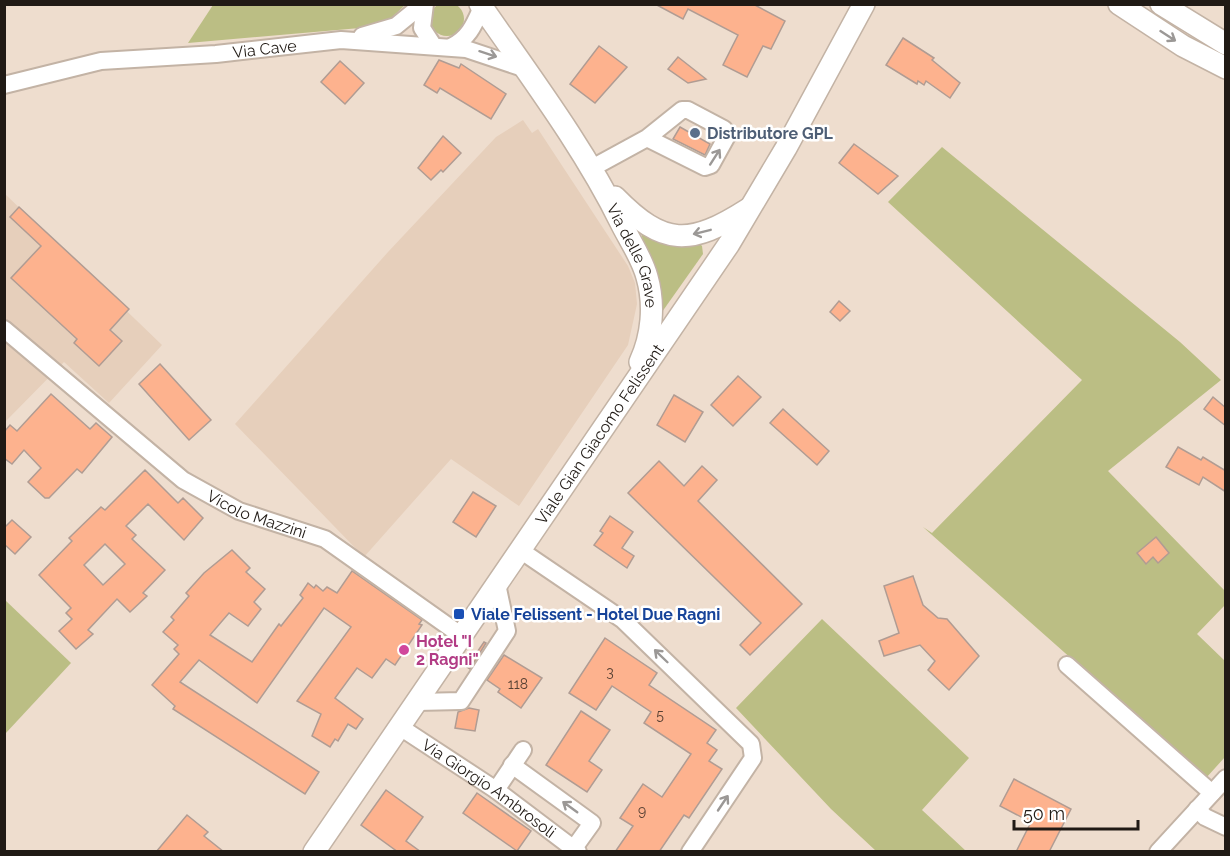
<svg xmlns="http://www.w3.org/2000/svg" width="1230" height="856" font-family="Raleway,sans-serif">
<rect width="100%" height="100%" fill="#eeddce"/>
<g fill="#e6cfbb">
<path d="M523 120 532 133 538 129 628 266 635 283 637 304 628 345 519 506 451 459 364 557 235 424 388 252 496 137Z"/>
<path d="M5 194 162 345 109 403 64 362 5 422Z"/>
</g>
<g fill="#bbbe84">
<circle cx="447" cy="19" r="17"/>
<path d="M213 5H405L383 26 188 43Z"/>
<path d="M942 147 1180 342 1221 380 1108 471 1225 591V605L1197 634 1225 661V757L1206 778 923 527 932 533 1082 380 888 202Z"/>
<path d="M641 233 699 243 702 246 703 254 662 312Z"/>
<path d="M5 600 71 663 5 734H4Z"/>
<path d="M822 619 969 758 922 810 966 851H876L831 809 736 708Z"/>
</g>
<g fill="#fdb28e" stroke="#b09c93" stroke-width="1.5" fill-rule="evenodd">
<path d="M655 4H753L785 21 771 49 763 46 747 77 723 65 738 35 688 9 683 19Z"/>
<path d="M903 38 934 58 932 60 960 83 950 98 926 81 924 85 918 81 917 84 886 65Z"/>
<path d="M599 46 627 67 595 103 570 84Z"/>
<path d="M678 57 706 79 688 83 668 69Z"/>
<path d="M439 60 459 68 461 64 506 94 491 119 440 88 437 93 424 85Z"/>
<path d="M340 61 364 83 345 104 321 82Z"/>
<path d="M680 127 710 144 705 155 673 139Z"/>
<path d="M443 136 461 153 443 172 441 170 431 180 418 168Z"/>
<path d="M854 144 898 176 878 194 839 163Z"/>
<path d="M19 207 129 309 110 330 122 341 99 366 74 343 77 339 11 278 41 246 10 217Z"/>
<path d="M839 301 850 311 840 321 830 312Z"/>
<path d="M160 364 211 420 189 440 139 384Z"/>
<path d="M738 376 761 397 733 426 711 405Z"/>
<path d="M51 394 90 429 96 423 112 437 82 473 77 469 49 498H45L28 482 41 468 24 450 12 464 4 458V432L10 425 17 431Z"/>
<path d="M674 395 703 412 685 442 657 425Z"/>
<path d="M1213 397 1226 408V426L1204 409Z"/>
<path d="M783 409 829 451 817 465 770 423Z"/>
<path d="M1178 447 1201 460 1203 457 1226 471V492L1203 477 1199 485 1166 467Z"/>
<path d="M659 461 684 486 702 466 717 480 698 501 802 604 750 655 740 645 761 623 628 493Z"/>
<path d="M145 470 178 503 183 498 203 518 184 540 148 504 126 526 136 535 132 539 165 570 143 593 147 596 130 612 117 599 88 630 93 634 76 649 59 631 72 619 66 613 71 608 39 575 72 541 69 538 101 507 105 510ZM105 544 125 564 103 585 84 565Z"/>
<path d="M473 492 496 506 476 537 453 522Z"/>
<path d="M610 516 633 532 622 548 634 556 627 568 594 545 603 533 600 531Z"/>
<path d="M12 520 31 537 15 554 4 544V528Z"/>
<path d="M1156 537 1169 553 1158 563 1153 557 1146 564 1137 553Z"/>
<path d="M232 550 250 568 246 572 265 589 254 602 261 609 248 626 229 613 210 635 252 662 279 624 281 626 303 598 300 595 308 583 314 588 316 585 323 591 327 587 337 593 352 571 422 620 419 624 422 625 395 665 386 659 372 678 357 668 335 698 363 719 356 729 348 724 338 741 335 739 330 747 312 736 321 714 297 701 351 627 324 608 257 703 199 660 180 682 319 772 305 794 173 709 175 706 152 685 179 654 174 649 178 645 163 632 174 620 171 617 189 596 186 593 204 573Z"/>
<path d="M913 576 923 605 938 618 947 619 979 656 949 690 928 670 935 661 920 645 884 656 879 641 899 633 884 586Z"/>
<path d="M605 638 657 673 649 685 716 730 707 743 717 750 709 761 722 769 689 818 684 815 659 852H615L633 826 620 818 643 784 662 797 691 754 644 723 651 712 612 686 596 710 569 693Z"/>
<path d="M484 642 486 643 470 669 467 667Z"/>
<path d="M504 655 542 678 521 708 498 692 500 689 487 680Z"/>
<path d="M469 708 479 710 475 731 455 728 458 712Z"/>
<path d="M581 711 610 730 589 761 602 770 587 792 546 765Z"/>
<path d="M1014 779 1071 809 1049 852H1016L1031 822 1000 806Z"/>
<path d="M386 790 423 817 406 841 421 852H398L361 825Z"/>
<path d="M477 793 531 831 517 851 463 813Z"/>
<path d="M187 815 208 832 204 836 224 852H156Z"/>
</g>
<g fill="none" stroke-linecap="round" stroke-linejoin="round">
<g stroke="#c3b3a5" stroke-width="20">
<g id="minor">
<path d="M425 4 422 28 433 45"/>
<path d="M362 36 396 26 423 4"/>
<path d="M451 47C469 38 474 25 482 7"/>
<path id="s1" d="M4 85 101 61 216 54 341 40 466 49 523 68"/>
<path d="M592 168 647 138 682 110H688L724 129 727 136 711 165 705 167 647 138"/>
<path id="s2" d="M4 329 183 480 239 511 325 539 462 636"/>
<path d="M520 550 623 620 751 744 753 758 690 852"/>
<path d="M1067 665 1212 793"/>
<path d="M417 702 461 701 507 631 497 584"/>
<path id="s3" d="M400 727 496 790 578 852"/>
<path d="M512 765 592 823 574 848"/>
<path d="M496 790 523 750"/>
<path d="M1197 809 1205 817 1226 827"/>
<path d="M1158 852 1226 778"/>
</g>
</g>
<g stroke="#c3b3a5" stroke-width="24">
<g id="major">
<path id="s4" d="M480 4C529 75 583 146 621 223 630 241 642 258 647 277 655 305 652 336 640 362"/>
<path d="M1119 4 1183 46 1226 68"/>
<path d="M1161 4 1226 44"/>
<path d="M615 197C664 247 690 246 748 209"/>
<path id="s5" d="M314 852 729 244 786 148 864 4"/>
</g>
</g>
<use href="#minor" stroke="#fff" stroke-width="16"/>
<use href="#major" stroke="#fff" stroke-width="21"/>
</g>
<defs><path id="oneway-shaft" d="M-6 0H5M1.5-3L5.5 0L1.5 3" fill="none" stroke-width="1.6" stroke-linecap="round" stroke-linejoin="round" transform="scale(1.5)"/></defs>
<g stroke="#9b9896">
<use href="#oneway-shaft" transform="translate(1168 36) rotate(33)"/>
<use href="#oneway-shaft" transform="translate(488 54) rotate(18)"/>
<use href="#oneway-shaft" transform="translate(715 157) rotate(-57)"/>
<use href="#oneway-shaft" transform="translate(702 232) rotate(166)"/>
<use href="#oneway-shaft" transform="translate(661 656) rotate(-136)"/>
<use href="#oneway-shaft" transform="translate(723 803) rotate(-56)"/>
<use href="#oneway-shaft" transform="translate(570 807) rotate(-144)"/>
</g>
<circle fill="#5c6f8a" stroke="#fff" stroke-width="2" cx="695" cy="133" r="6"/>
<rect fill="#1a4fb4" stroke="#fff" stroke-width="2" x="453" y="608" width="12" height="12" rx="3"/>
<circle fill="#d1479c" stroke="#fff" stroke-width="2" cx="404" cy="650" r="6"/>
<g text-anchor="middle" stroke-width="5" stroke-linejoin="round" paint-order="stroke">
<g font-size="14" fill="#574033">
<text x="610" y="677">3</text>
<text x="518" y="689">118</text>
<text x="660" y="720">5</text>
<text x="642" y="816">9</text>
</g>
<g font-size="16" fill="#201a15" stroke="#fff">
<text dy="6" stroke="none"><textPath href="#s1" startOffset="264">Via Cave</textPath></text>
<text dy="6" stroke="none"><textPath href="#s4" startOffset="296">Via delle Grave</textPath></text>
<text dy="6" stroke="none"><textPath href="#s5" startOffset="506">Viale Gian Giacomo Felissent</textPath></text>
<text dy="6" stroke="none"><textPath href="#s2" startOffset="316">Vicolo Mazzini</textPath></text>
<text dy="6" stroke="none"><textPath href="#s3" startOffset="108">Via Giorgio Ambrosoli</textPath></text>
</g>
<g font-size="16" font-weight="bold" fill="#4e5e75" stroke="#fff" text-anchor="start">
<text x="707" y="139">Distributore GPL</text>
</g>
<g font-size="16" font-weight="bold" fill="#164399" stroke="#fff" text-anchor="start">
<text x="471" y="620">Viale Felissent - Hotel Due Ragni</text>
</g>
<g font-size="16" font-weight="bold" fill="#b23c85" stroke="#fff" text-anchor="start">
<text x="416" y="647">Hotel "I<tspan x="416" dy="18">2 Ragni"</tspan></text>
</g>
</g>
<rect width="1230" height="856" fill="none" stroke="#201a15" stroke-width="12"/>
<path d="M1014 820v9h124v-9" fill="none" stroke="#201a15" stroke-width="3"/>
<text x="1023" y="820" font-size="18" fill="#201a15" stroke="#ffffff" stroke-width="4.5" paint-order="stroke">50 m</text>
</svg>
